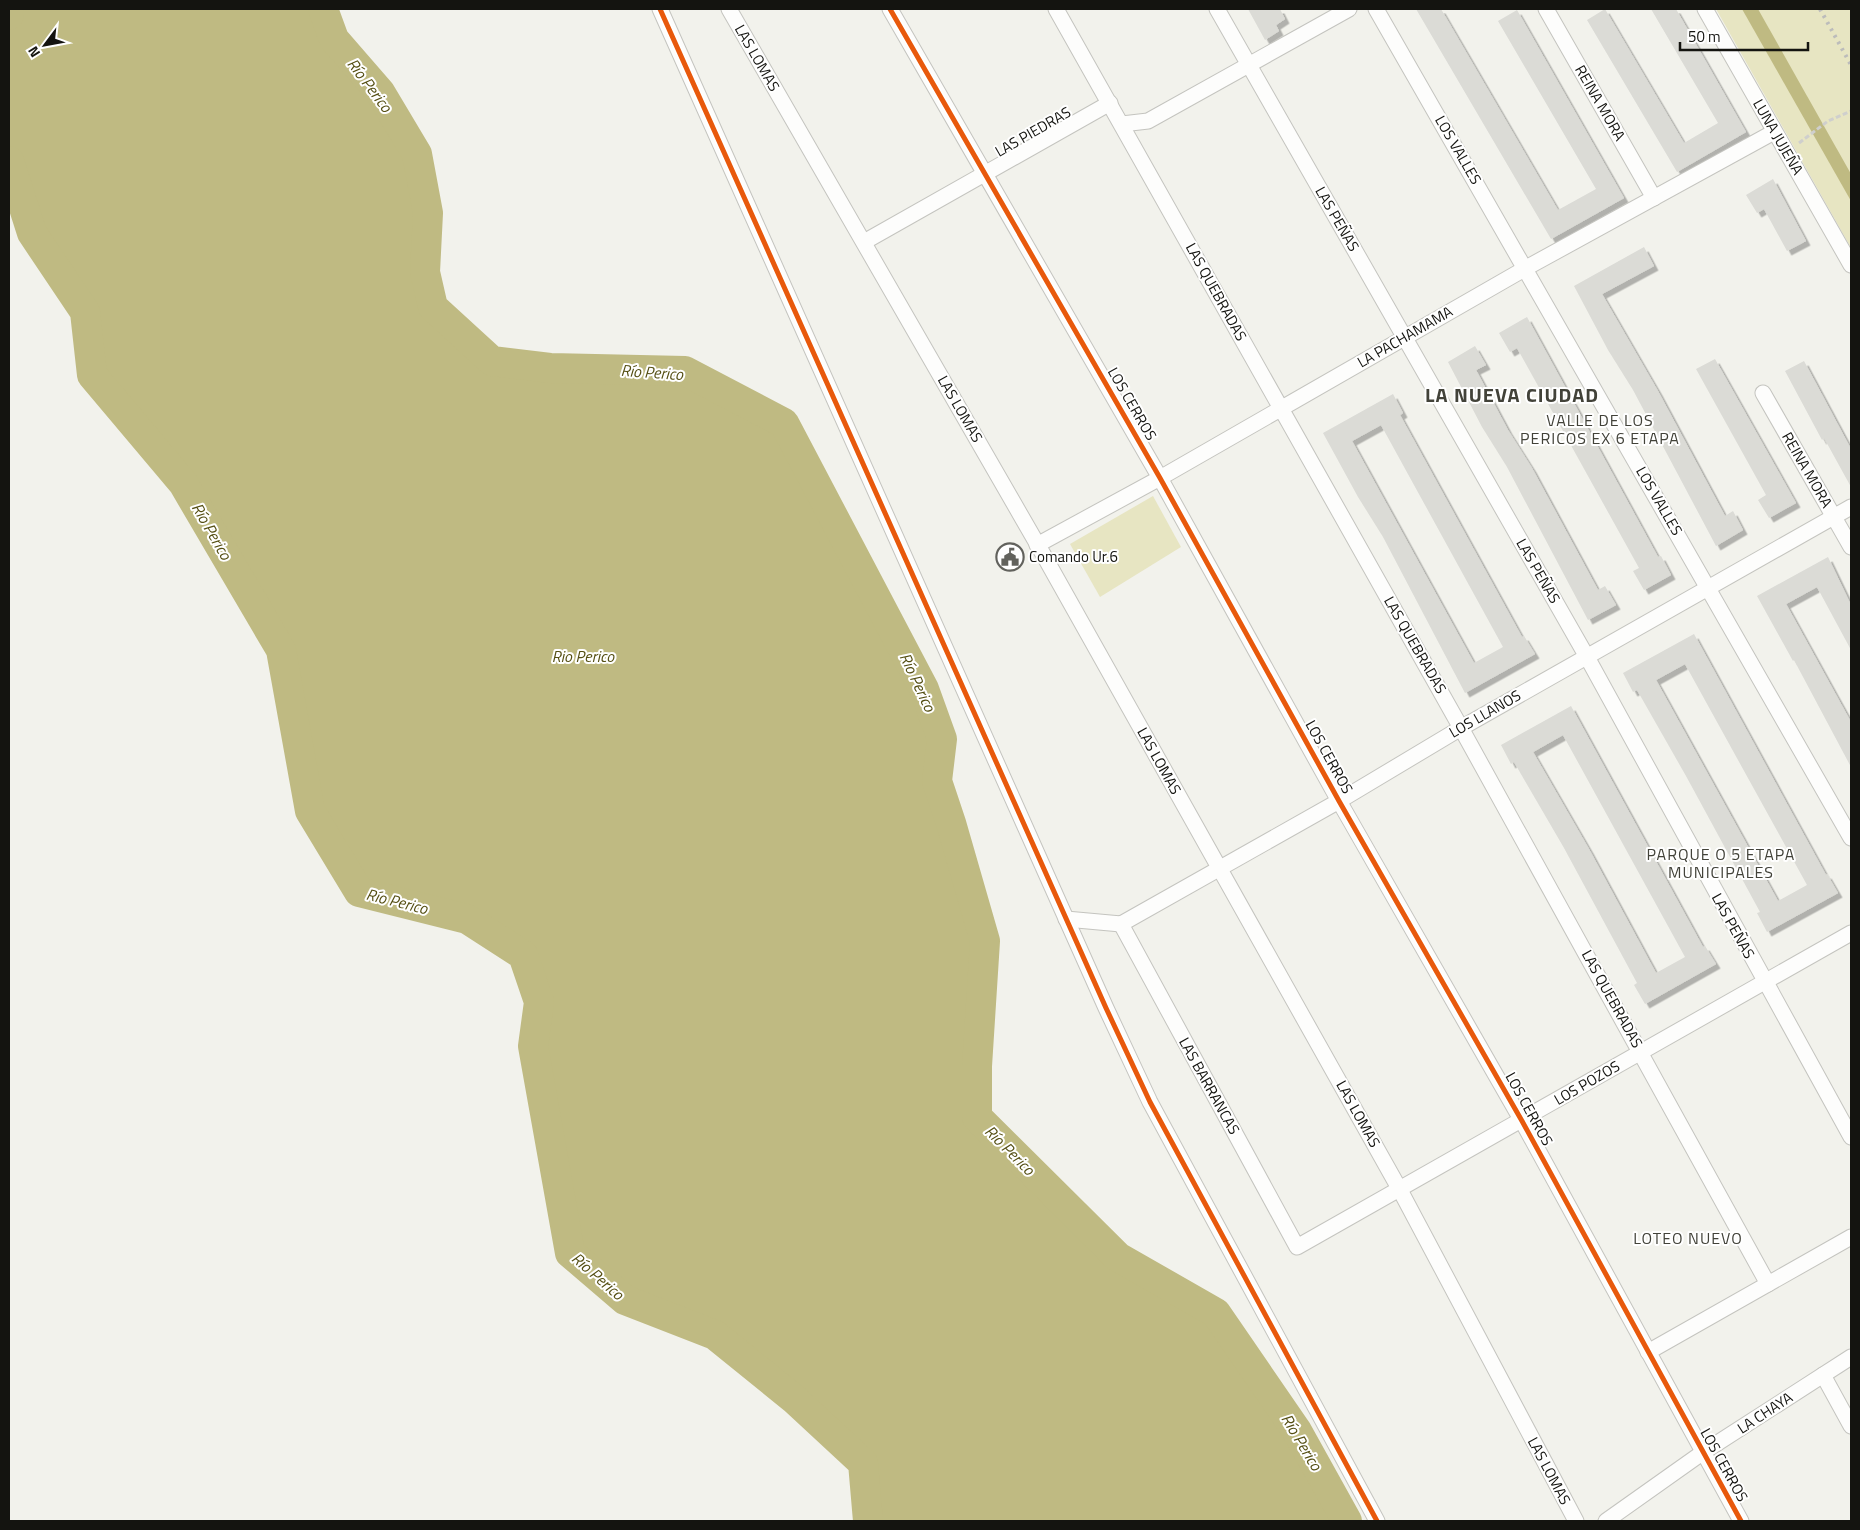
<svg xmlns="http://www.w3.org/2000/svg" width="1860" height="1530" font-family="'Titillium Web',sans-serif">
<defs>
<filter id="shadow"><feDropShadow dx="4.5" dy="4.5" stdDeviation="0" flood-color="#0004"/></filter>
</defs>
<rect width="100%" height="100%" fill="#f2f2ec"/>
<g fill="#e7e5c2">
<path d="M1716 9H1851V248Z"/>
<path d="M1153 496 1181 547 1100 597 1070 544Z"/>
</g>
<g fill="#bfba82">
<path d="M9 9H323L334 39 380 92 417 154 428 213 425 272 433 307 492 361 551 368 685 371 784 423 924 689 942 739 937 781 951 823 985 941 977 1066V1117L1118 1257 1216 1313 1297 1431 1347 1521H868L863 1463 794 1399 715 1335 625 1300 570 1253 533 1046 539 1002 523 955 467 919 359 892 310 811 281 650 183 483 92 375 85 312 32 233 9 161Z"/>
<path d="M1742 9H1758L1851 174V201Z"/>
</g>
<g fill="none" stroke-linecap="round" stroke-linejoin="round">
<g stroke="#bfba82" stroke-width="30">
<path d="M323 9 334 39 380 92 417 154 428 213 425 272 433 307 492 361 550 368 685 371 784 423 924 689 942 739 937 781 951 823 985 941 977 1066V1117L1118 1257 1216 1313 1297 1431 1347 1521"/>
<path d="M9 11V15"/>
<path d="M9 161 32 233 85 312 92 375 183 483 281 650 310 811 359 892 467 919 523 955 539 1002 533 1046 570 1253 625 1300 715 1335 794 1399 863 1463 868 1521"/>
</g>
</g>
<g fill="#dbdbd6" fill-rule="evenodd" filter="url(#shadow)">
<path d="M1248 9H1280L1285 19 1276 25 1279 31 1265 40Z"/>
<path d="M1416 9H1441L1558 210 1596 189 1498 21 1517 10 1624 198 1551 239Z"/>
<path d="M1605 9 1684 143 1718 123 1651 9H1676L1746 132 1677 172 1587 20Z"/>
<path d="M1773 179 1806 241 1787 251 1764 209 1757 213 1746 195Z"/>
<path d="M1644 247 1654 266 1602 294 1658 391 1725 516 1733 511 1743 530 1716 546 1633 390 1608 350 1574 286Z"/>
<path d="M1527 317 1658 557 1661 556 1671 575 1644 590 1633 571 1639 568 1517 348 1510 352 1499 333Z"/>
<path d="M1475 346 1486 365 1476 370 1508 430 1532 468 1598 590 1605 586 1616 605 1588 620 1507 467 1482 427 1448 362Z"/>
<path d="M1715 359 1796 503 1769 518 1758 500 1766 495 1696 369Z"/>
<path d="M1804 361 1851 449V487L1824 438 1822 440 1785 371Z"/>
<path d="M1393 394 1403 413 1400 415 1522 637 1524 636 1535 654 1465 693 1383 537 1358 497 1323 433ZM1381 425 1503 647 1474 663 1352 441Z"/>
<path d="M1828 557 1851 605V650L1817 587 1786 604 1851 722V767L1794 660 1793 661 1757 596Z"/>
<path d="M1694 634 1826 875 1827 874 1838 893 1767 932 1757 913 1760 912 1686 776 1637 690 1633 692 1623 673ZM1685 664 1807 885 1778 901 1656 680Z"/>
<path d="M1571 706 1703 947 1705 946 1716 964 1645 1004 1634 985 1637 983 1564 848 1514 762 1511 764 1501 745ZM1563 735 1685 957 1656 973 1589 849 1533 752Z"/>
</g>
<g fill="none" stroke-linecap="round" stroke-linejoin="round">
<g stroke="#c4c4bf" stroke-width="17">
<g id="street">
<path d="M660 9 1106 1008 1150 1102 1377 1521"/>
<path d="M729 9 1043 554 1400 1190 1576 1521"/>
<path d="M890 9 1160 478 1339 801 1522 1121 1741 1521"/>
<path d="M1056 9 1461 728 1768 1284"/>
<path d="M1217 9 1587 657 1851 1137"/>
<path d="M1376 9 1851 838"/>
<path d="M1546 9 1654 198"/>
<path d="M1705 9 1851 265"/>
<path d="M1122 124 1148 121 1349 9"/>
<path d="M864 242 1110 103"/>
<path d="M1763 393 1851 547"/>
<path d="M1037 545 1160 478 1526 268 1774 132"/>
<path d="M1066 919 1121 924"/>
<path d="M1121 924 1297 1247 1851 933"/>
<path d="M1121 924 1339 801 1461 728 1851 507"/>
<path d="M1648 1352 1851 1237"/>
<path d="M1823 1375 1851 1426"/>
<path d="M1606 1521 1702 1453 1851 1357"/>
</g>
</g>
<path stroke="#cfcfcd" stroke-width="3" stroke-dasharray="5 2.5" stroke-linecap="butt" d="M1799 143 1828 121 1851 111"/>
<use href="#street" stroke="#fdfdfc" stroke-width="15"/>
<path stroke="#bcbcbb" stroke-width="4" stroke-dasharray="2.5 5" stroke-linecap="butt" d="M1820 9 1851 65"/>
<g stroke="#fff" stroke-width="8">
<g id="cycleway">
<path d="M660 9 1106 1008 1150 1102 1377 1521"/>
<path d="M890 9 1160 478 1339 801 1522 1121 1741 1521"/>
</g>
</g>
<use href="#cycleway" stroke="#e8590c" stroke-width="5"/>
</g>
<defs>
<g id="civic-ring" transform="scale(1.4375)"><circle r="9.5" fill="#fff" stroke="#62625d" stroke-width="1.5"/><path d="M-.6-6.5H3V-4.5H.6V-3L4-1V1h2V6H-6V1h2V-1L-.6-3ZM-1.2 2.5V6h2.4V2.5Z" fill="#62625d"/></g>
</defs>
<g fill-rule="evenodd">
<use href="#civic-ring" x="1010" y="557"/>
</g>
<g text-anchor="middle" stroke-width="4" stroke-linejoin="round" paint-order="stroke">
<g font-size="15" fill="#141410" stroke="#fff">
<text transform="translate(757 58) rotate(60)" y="5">LAS LOMAS</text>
<text transform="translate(1600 103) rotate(60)" y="5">REINA MORA</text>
<text transform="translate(1033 132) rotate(-30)" y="5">LAS PIEDRAS</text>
<text transform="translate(1778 137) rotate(60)" y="5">LUNA JUJEÑA</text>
<text transform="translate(1458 150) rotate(60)" y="5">LOS VALLES</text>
<text transform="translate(1337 219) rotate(60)" y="5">LAS PEÑAS</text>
<text transform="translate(1216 292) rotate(61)" y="5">LAS QUEBRADAS</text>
<text transform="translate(1405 337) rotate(-30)" y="5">LA PACHAMAMA</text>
<text transform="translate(1132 404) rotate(60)" y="5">LOS CERROS</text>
<text transform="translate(960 409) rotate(60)" y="5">LAS LOMAS</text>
<text transform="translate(1807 470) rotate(60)" y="5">REINA MORA</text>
<text transform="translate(1659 501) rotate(60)" y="5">LOS VALLES</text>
<text transform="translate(1538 571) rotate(60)" y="5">LAS PEÑAS</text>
<text transform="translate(1415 645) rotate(60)" y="5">LAS QUEBRADAS</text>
<text transform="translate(1485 714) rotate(-30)" y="5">LOS LLANOS</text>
<text transform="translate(1329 757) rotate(61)" y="5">LOS CERROS</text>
<text transform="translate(1159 761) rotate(61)" y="5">LAS LOMAS</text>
<text transform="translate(1733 926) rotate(61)" y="5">LAS PEÑAS</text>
<text transform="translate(1612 999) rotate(61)" y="5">LAS QUEBRADAS</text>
<text transform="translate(1587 1083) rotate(-30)" y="5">LOS POZOS</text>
<text transform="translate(1209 1086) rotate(61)" y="5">LAS BARRANCAS</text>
<text transform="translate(1529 1109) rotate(61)" y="5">LOS CERROS</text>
<text transform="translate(1358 1114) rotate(61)" y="5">LAS LOMAS</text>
<text transform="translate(1765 1413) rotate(-33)" y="5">LA CHAYA</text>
<text transform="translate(1724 1465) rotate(61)" y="5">LOS CERROS</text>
<text transform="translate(1549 1471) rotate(62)" y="5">LAS LOMAS</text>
</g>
<g font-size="15" fill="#141410" stroke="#fff" text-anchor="start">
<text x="1029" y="562">Comando Ur.6</text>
</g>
<g font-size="16" font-style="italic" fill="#544e12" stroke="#fff">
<text transform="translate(370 85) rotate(53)" y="6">Río Perico</text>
<text transform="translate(652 372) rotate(4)" y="6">Río Perico</text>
<text transform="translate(212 531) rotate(60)" y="6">Río Perico</text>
<text x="583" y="662">Rio Perico</text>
<text transform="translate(918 682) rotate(65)" y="6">Río Perico</text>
<text transform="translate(397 901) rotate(14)" y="6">Río Perico</text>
<text transform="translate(1010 1150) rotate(45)" y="6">Río Perico</text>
<text transform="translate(598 1276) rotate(41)" y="6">Río Perico</text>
<text transform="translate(1302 1442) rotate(59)" y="6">Río Perico</text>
</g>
<g font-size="16" letter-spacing="1" fill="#424239" stroke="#fff">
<text x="1600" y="426">VALLE DE LOS<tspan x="1600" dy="18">PERICOS EX 6 ETAPA</tspan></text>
<text x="1721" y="860">PARQUE O 5 ETAPA<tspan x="1721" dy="18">MUNICIPALES</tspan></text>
<text x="1688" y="1244">LOTEO NUEVO</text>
</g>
<g font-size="20" font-weight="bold" letter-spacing="1" fill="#424239" stroke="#fff">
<text x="1512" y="402">LA NUEVA CIUDAD</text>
</g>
</g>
<rect width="1860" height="1530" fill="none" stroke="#141410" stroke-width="20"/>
<g transform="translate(45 45) rotate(238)" stroke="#ffffff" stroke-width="4" paint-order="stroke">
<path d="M0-4L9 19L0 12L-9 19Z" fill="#141410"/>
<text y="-8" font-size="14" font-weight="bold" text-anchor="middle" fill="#141410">N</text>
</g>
<path d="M1680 42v8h128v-8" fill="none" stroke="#141410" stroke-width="2.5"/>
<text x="1688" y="42" font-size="15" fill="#141410" stroke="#ffffff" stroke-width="4" paint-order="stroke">50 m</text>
</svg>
